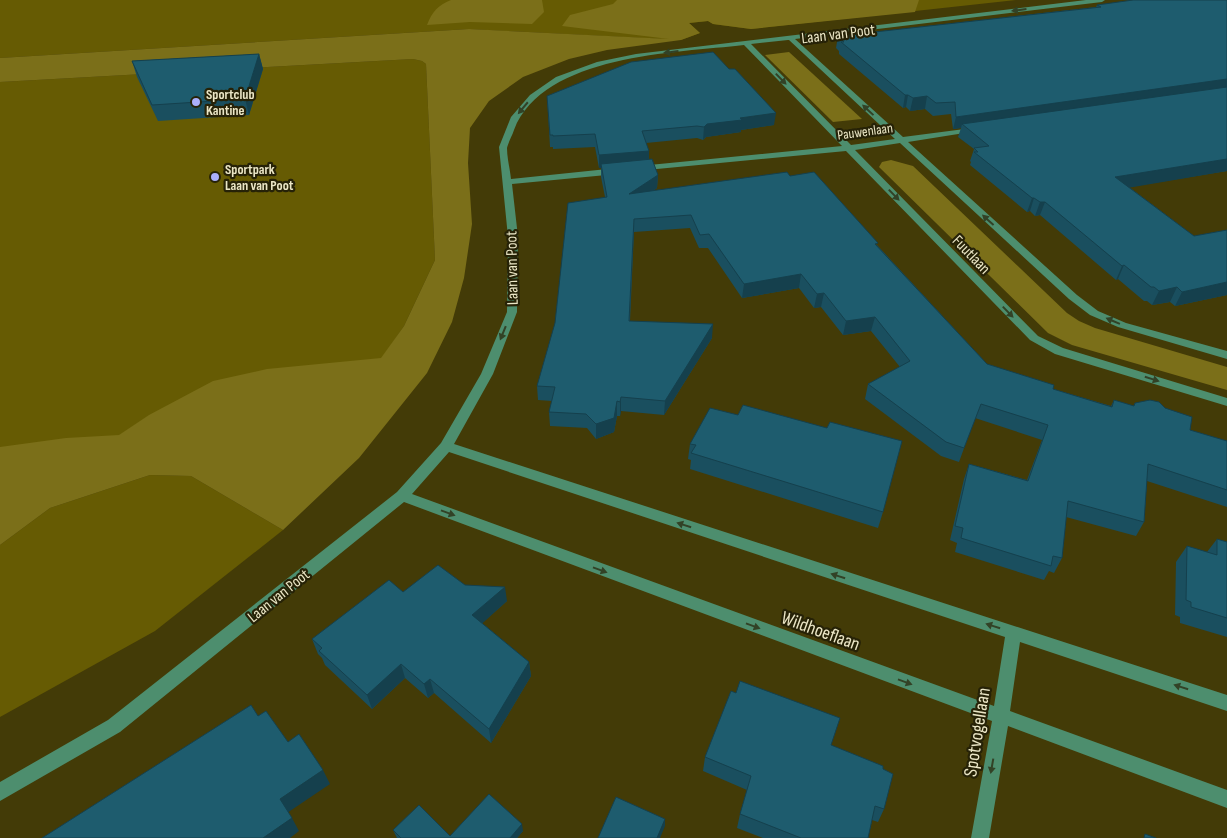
<svg xmlns="http://www.w3.org/2000/svg" width="1227" height="838" font-family="'Sofia Sans Condensed',sans-serif">
<rect width="100%" height="100%" fill="#433b07"/>
<g fill="#665b03">
<path d="M0 0H1016L751 29 713 24 708 21 689 23 700 33 681 40 469 29 0 58Z"/>
<path d="M413 59 422 61 426 64 435 260 404 326 382 358 315 424 0 456V82Z"/>
<path d="M150 475 191 476 283 530 155 631 0 717V545L50 508Z"/>
</g>
<g fill="#7b6f19">
<path d="M451 0H542L544 12 532 24 470 22 427 25C432 12 438 5 451 0Z"/>
<path d="M617 0H919L915 12 751 29 713 24 708 21 689 23 700 33 681 40 607 50 569 59 523 77 489 101 470 128 468 163 472 224 464 278 452 322 427 373 359 458 283 530 191 476 150 475 50 508 0 545V447L66 438 119 435 149 415 213 381 267 369 381 358 404 326 435 260 426 64 422 61 413 59 0 82V58L469 29 669 39 562 26 570 15 613 4Z"/>
<path d="M789 52 862 119 833 122 765 55Z"/>
<path d="M891 160 913 166 1067 313 1079 321 1095 328 1227 367V390L1072 345 1048 333 879 167 882 162Z"/>
</g>
<g fill="none" stroke-linecap="round" stroke-linejoin="round">
<path fill="#4d8e6e" fill-rule="evenodd" d="M1086 0H1105L1102 2 795 39 903 137 980 127V131H977L908 142 1077 295 1098 311 1126 323 1227 351V359L1118 327 1090 315 1069 299 900 143 855 150 1038 336 1063 348 1227 398V406L1055 354 1030 340 846 151 636 171V167L639 166 842 146 744 45C676 53 544 54 514 130 512 136 508 143 507 148 507 158 510 169 511 179L617 168 621 171 617 174 512 184 518 237 517 312 493 374 454 444 1227 695V711L1020 642 1010 711 1227 790V808L1008 726 989 838H971L992 721 404 502 120 732 0 801V782L108 720 397 492 441 443 481 374 507 312 508 237 499 147 511 117 530 95 556 77 597 62 636 54ZM788 40H789L895 139 851 145 751 44ZM449 452 1005 637 994 706 412 494Z"/>
</g>
<g fill="#1a4f5f">
<path d="M1227 0V171L1129 187 1194 236 1227 230V295L1175 306 1170 302 1152 305 1147 301H1144L1118 279 1116 280 1040 215 1035 216 1030 211 1027 212 970 165 971 162 970 161 974 149 958 137 961 128 953 129 951 114 933 116 925 109 910 111 906 107 903 108 839 54V51L836 48 838 36 1096 7 1097 5Z"/>
<path d="M259 54 263 69 249 115 158 121 137 77 132 61Z"/>
<path d="M547 96 774 125 741 130V132L706 137 703 140 697 138 646 143 649 160 658 175 657 188 653 191 790 176 877 245 987 364 1053 389 1111 406 1114 400 1133 406 1135 403 1190 430 1227 441V507L1147 481 1144 522 1136 536 1066 517 1062 558 1054 573 1049 571 1044 580 955 552 957 543 950 540 964 479 969 464 1027 480 1042 440 975 418 959 462 941 456 865 399 868 384 900 367 871 331 843 335 821 307 814 308 799 288 742 298 708 248H699L690 228 634 232 630 321 712 338 664 415 621 411 620 416H617L614 432 596 439 587 428 550 426 549 412 552 401 538 400 537 386 605 197 601 177V168H599L595 147 553 149V147H550Z"/>
<path d="M738 415 827 428 883 512 878 528 690 469 691 460 688 459 690 444Z"/>
<path d="M1217 539 1227 542V637L1180 623V617L1175 615 1176 562 1187 546 1207 552Z"/>
<path d="M465 585 507 601 482 623 529 662 531 676 491 743 434 693 428 698 405 678 372 709 325 665 322 658 318 654 312 639 403 592Z"/>
<path d="M831 745 883 769 884 809 878 822 872 820 868 838H763L737 828 740 814 747 790 703 771 705 757Z"/>
<path d="M393 830 450 836 523 831 517 838H397Z"/>
</g>
<g fill="#15404d">
<path d="M259 54 263 69 249 115 245 99Z"/>
<path d="M1227 79V91L962 124 961 128 953 129 956 117Z"/>
<path d="M905 95H908L906 107 903 108Z"/>
<path d="M927 96 925 109 910 111 913 98Z"/>
<path d="M776 113 774 125 741 130V132L706 137 703 140 704 127 707 124 740 118Z"/>
<path d="M649 151V163L601 164V168H599V155Z"/>
<path d="M1227 159V171L1110 191 1115 177Z"/>
<path d="M658 175 657 188 629 207V194Z"/>
<path d="M1032 198H1034L1030 211 1027 212Z"/>
<path d="M1040 202H1045L1040 215 1035 216Z"/>
<path d="M1124 265 1118 279 1116 280 1122 266Z"/>
<path d="M801 274 799 288 742 298 744 284Z"/>
<path d="M1227 282V295L1175 306 1182 292Z"/>
<path d="M1177 287 1170 302 1152 305 1159 291Z"/>
<path d="M824 293 821 307 814 308 817 294Z"/>
<path d="M875 317 871 331 843 335 846 321Z"/>
<path d="M713 324 712 338 664 415 665 401Z"/>
<path d="M621 397V411L620 416V402Z"/>
<path d="M617 401V416L614 432 596 439V424Z"/>
<path d="M505 587 507 601 475 630 472 615Z"/>
<path d="M529 662 531 676 491 743 489 729Z"/>
<path d="M401 664 405 678 372 709 367 695Z"/>
<path d="M430 679 434 693 428 698 424 684Z"/>
<path d="M323 770 330 784 287 813 280 799Z"/>
<path d="M292 818 299 831 290 838H263Z"/>
<path d="M665 819V826L660 838H657Z"/>
<path d="M522 824 523 831 517 838H510Z"/>
</g>
<g fill="#1e5c6e" stroke="#15404d">
<path d="M1133 0H1227V79L956 117 955 102 936 103 927 96 913 98 908 95H905L841 42H844L838 36 1101 7 1097 5Z"/>
<path d="M713 52 729 69H735L776 113 740 118 742 120 707 124 704 127 697 126 642 131 649 151 599 155 595 134 553 136V135H550L547 96 631 62Z"/>
<path d="M259 54 245 99 152 105 132 61Z"/>
<path d="M1227 87V159L1115 177 1194 236 1227 230V282L1182 292 1177 287 1159 291 1154 287H1151L1124 265 1122 266 1045 202H1040L1034 198H1032L974 152H978L974 148 989 146 962 124Z"/>
<path d="M652 159 658 175 629 194 787 172 790 176 814 172 878 243 875 244 987 364 1054 385 1053 389 1112 407 1114 400 1134 406 1135 403 1150 400 1159 402 1165 408 1192 417 1190 430 1227 441V490L1148 464 1144 522 1068 501 1062 558 1053 556 1051 566 961 538 963 528 955 526 969 464 1028 481 1048 425 981 404 964 448 946 442 868 384 910 361 875 317 846 321 824 293 817 294 801 274 744 284 709 234 700 235 691 215 634 219 629 321 713 324 665 401 621 397 620 402 617 401 614 418 596 424 586 414 549 412 555 387 537 386 555 323 568 203 607 197 601 164Z"/>
<path d="M743 405 827 428 830 422 902 441 883 512 691 453 696 445 690 444 710 408 738 415Z"/>
<path d="M1217 539 1227 542V618L1191 607V602L1186 600 1187 546 1217 555Z"/>
<path d="M438 565 465 585 505 587 472 615 529 662 489 729 430 679 424 684 401 664 367 695 319 651 322 648 312 639 389 580 403 592Z"/>
<path d="M740 681 840 718 831 745 883 766V769L893 774 884 809 875 806 868 838H801L740 814 751 776 705 757 731 691 736 693Z"/>
<path d="M251 705 258 716 266 711 288 742 299 734 323 770 280 799 292 818 263 838H42Z"/>
<path d="M489 794 522 824 510 838H401L393 830 419 805 450 836Z"/>
<path d="M616 797 665 819 657 838H598Z"/>
<path d="M1145 834 1156 838H1144Z"/>
</g>
<defs><path id="oneway-solid" d="M-6-.8H1V-3.2L6.5 0L1 3.2V.8H-6Z" transform="scale(1.25)"/></defs>
<g fill="#324226">
<use href="#oneway-solid" transform="translate(1019 10) rotate(173)"/>
<use href="#oneway-solid" transform="translate(671 52) rotate(173)"/>
<use href="#oneway-solid" transform="translate(781 79) rotate(46)"/>
<use href="#oneway-solid" transform="translate(523 108) rotate(130)"/>
<use href="#oneway-solid" transform="translate(868 110) rotate(-137)"/>
<use href="#oneway-solid" transform="translate(894 195) rotate(46)"/>
<use href="#oneway-solid" transform="translate(988 220) rotate(-138)"/>
<use href="#oneway-solid" transform="translate(1008 312) rotate(46)"/>
<use href="#oneway-solid" transform="translate(1113 321) rotate(-157)"/>
<use href="#oneway-solid" transform="translate(503 333) rotate(112)"/>
<use href="#oneway-solid" transform="translate(1152 379) rotate(17)"/>
<use href="#oneway-solid" transform="translate(448 513) rotate(20)"/>
<use href="#oneway-solid" transform="translate(684 525) rotate(-162)"/>
<use href="#oneway-solid" transform="translate(600 570) rotate(20)"/>
<use href="#oneway-solid" transform="translate(838 576) rotate(-162)"/>
<use href="#oneway-solid" transform="translate(753 626) rotate(20)"/>
<use href="#oneway-solid" transform="translate(993 626) rotate(-162)"/>
<use href="#oneway-solid" transform="translate(905 682) rotate(20)"/>
<use href="#oneway-solid" transform="translate(1181 687) rotate(-162)"/>
<use href="#oneway-solid" transform="translate(992 766) rotate(100)"/>
</g>
<g fill="#aaaffb" stroke="#262207" stroke-width="2">
<circle cx="196" cy="102" r="5"/>
<circle cx="215" cy="177" r="5"/>
</g>
<g text-anchor="middle" stroke-width="4.5" stroke-linejoin="round" paint-order="stroke">
<g font-size="14" font-weight="bold" fill="#ebe6c6" stroke="#262207" text-anchor="start">
<text x="206" y="99">Sportclub<tspan x="206" dy="16">Kantine</tspan></text>
<text x="225" y="174">Sportpark<tspan x="225" dy="16">Laan van Poot</tspan></text>
</g>
<g font-size="14" fill="#ebe6c6" stroke="#262207">
<text transform="translate(865 131) rotate(-8)" y="5">Pauwenlaan</text>
</g>
<g font-size="16" fill="#ebe6c6" stroke="#262207">
<text transform="translate(838 33) rotate(-7)" y="6">Laan van Poot</text>
<text transform="translate(972 254) rotate(46)" y="6">Fuutlaan</text>
<text transform="translate(511 268) rotate(-91)" y="6">Laan van Poot</text>
<text transform="translate(278 595) rotate(-39)" y="6">Laan van Poot</text>
</g>
<g font-size="19" fill="#ebe6c6" stroke="#262207">
<text transform="translate(821 630) rotate(20)" y="7">Wildhoeflaan</text>
<text transform="translate(976 732) rotate(-81)" y="7">Spotvogellaan</text>
</g>
</g>
</svg>
